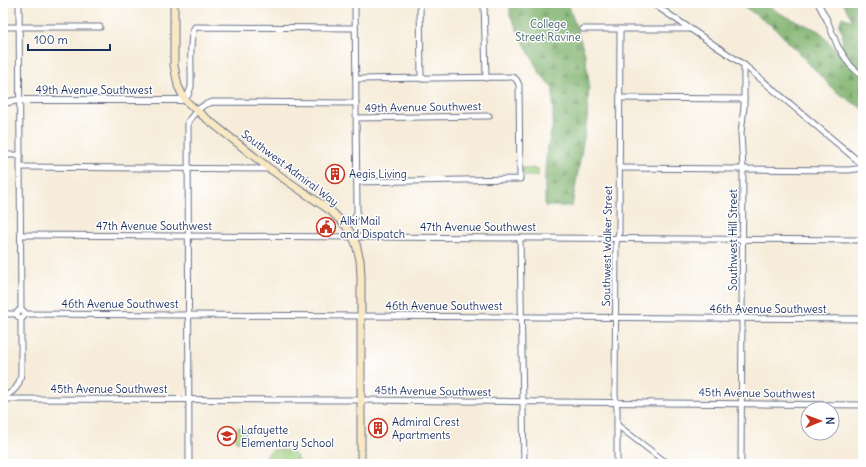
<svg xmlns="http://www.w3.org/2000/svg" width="866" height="467" font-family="Delius,sans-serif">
<defs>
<pattern id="grass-tufts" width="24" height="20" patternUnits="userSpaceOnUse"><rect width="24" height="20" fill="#9ece7d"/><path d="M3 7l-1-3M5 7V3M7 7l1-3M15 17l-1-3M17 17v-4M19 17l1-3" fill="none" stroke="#88b16e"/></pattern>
<pattern id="forest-firs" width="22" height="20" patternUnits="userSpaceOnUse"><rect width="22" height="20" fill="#7eb16c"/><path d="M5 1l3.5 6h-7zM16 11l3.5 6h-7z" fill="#66905c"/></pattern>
<pattern id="park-crowns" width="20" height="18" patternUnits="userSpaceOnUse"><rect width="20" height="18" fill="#9ece7d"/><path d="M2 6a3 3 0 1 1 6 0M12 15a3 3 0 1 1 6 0" fill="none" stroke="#88b16e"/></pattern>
</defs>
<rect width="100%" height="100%" fill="#fff"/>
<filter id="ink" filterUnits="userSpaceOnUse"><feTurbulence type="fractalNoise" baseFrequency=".025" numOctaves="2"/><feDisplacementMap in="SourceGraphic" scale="8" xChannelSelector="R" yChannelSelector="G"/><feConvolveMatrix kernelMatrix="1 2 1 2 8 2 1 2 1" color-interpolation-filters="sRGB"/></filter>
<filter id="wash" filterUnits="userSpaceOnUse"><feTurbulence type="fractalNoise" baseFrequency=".012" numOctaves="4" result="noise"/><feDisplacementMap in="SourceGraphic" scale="16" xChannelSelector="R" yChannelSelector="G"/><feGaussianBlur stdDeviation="0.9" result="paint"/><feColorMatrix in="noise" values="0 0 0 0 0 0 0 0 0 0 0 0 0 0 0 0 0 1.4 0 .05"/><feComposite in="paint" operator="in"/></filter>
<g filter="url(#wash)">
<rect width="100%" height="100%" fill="#f6ecd9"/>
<path fill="url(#grass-tufts)" stroke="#5c7e6e" d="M523 168 538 169V176H523Z"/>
<g fill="url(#forest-firs)" stroke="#4c7065">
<path d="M510 3H568L585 54 589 82 587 120 572 206H545V171L547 151 553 123V89L539 72 510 15Z"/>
<path d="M739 3H766L779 13 819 31 841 56 843 33 839 26 842 17 853 21 843 3H863V109L835 91 775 28Z"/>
</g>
<g fill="url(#park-crowns)" stroke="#5c7e6e">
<path d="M239 427 245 429 246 442 236 441C232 436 235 430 239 427Z"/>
<path d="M273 450C284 450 298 449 298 464H263C263 457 268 454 273 450Z"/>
</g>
</g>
<g filter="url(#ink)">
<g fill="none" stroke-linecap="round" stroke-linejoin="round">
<g stroke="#687189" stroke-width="7">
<g id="minor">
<path d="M19 3 21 310"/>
<path d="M420 3 421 79"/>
<path d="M484 3 486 78"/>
<path d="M652 3 744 65 863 165"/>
<path d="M818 3 827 20 838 47 850 65 863 77"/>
<path d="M3 27H100"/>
<path d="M583 29H690"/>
<path d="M356 79 512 77C516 78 517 80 519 85L520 179 357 182"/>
<path d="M620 98 744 99"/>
<path d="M185 100 188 95 191 87C192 73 188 37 195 27L355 28"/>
<path d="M357 118 489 116"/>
<path d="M3 155H20"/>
<path d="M20 167 269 169"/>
<path d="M619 168 849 170 863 168"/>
<path d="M346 226 356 216 357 212 355 3"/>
<path d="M21 235 863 240"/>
<path d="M520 238 524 464"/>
<circle cx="21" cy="314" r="4"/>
<path d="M3 314H17"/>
<path d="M25 314 863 319"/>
<path d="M3 397C14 392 20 386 21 373V318"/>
<path d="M3 399 360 400 863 405"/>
<path d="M617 425 668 464"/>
<path d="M189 464 188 122C193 114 202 104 213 102L356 103"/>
<path d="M617 464V409L615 395 616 243 619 232 620 29"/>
<path d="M741 464 743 169 741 133 744 107V65"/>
</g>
</g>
<g stroke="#687189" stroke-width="8">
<path id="tertiary" d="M3 103 19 100H185"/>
</g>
<g stroke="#687189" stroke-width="9">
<path id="secondary" d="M174 3V65L178 86 185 100 197 111 270 169 331 211 346 226 353 237 356 244 360 260 361 276V464"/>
</g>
<use href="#minor" stroke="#fff" stroke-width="5"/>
<use href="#tertiary" stroke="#fff" stroke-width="6"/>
<use href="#secondary" stroke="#f8e8c3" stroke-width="7"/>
</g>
</g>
<defs>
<g id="building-ring" transform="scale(1)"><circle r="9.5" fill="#fff" stroke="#c8321e" stroke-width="1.5"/><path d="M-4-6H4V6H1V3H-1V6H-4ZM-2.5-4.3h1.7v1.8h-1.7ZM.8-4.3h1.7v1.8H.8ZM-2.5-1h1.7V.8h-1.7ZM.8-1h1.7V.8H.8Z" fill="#c8321e"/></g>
<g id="civic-ring" transform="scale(1)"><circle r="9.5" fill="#fff" stroke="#c8321e" stroke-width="1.5"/><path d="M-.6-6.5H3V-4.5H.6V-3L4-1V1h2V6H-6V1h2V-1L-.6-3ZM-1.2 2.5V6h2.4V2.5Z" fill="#c8321e"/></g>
<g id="school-ring" transform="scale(1)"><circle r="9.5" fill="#fff" stroke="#c8321e" stroke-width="1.5"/><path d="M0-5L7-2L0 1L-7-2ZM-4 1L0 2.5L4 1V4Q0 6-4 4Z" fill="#c8321e"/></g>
</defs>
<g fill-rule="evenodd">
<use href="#building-ring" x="335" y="174"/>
<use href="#civic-ring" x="326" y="227"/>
<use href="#building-ring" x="378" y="428"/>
<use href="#school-ring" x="227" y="436"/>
</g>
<g text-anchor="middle" stroke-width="3" stroke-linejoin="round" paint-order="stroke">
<g font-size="11" fill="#425f67" stroke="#fff">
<text x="548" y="28">College<tspan x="548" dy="13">Street Ravine</tspan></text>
</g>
<g font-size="11" fill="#1b2f5e" stroke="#fff">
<text x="94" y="94">49th Avenue Southwest</text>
<text transform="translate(423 107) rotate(-1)" y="4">49th Avenue Southwest</text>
<text transform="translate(290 168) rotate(37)" y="4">Southwest Admiral Way</text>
<text x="154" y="230">47th Avenue Southwest</text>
<text x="478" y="231">47th Avenue Southwest</text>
<text transform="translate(733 240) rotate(-90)" y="4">Southwest Hill Street</text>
<text transform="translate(607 246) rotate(-89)" y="4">Southwest Walker Street</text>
<text x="120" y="308">46th Avenue Southwest</text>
<text x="444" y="310">46th Avenue Southwest</text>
<text x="768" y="313">46th Avenue Southwest</text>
<text x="109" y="393">45th Avenue Southwest</text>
<text transform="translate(433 391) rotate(1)" y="4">45th Avenue Southwest</text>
<text transform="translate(757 393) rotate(1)" y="4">45th Avenue Southwest</text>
</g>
<g font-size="11" fill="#1b2f5e" stroke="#fff" text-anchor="start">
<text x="349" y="178">Aegis Living</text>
<text x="340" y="225">Alki Mail<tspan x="340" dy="13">and Dispatch</tspan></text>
<text x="392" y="426">Admiral Crest<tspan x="392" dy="13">Apartments</tspan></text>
<text x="241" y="434">Lafayette<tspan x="241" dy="13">Elementary School</tspan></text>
</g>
</g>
<rect width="866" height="467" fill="none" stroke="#fff" stroke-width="16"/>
<g transform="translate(820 421) rotate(89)"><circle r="19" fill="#ffffff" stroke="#a4acbf"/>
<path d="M0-3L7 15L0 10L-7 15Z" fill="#c8321e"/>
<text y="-6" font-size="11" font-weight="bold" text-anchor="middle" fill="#1b2f5e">N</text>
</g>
<path d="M28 44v6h82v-6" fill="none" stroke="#1b2f5e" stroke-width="2"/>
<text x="34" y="44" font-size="12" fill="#1b2f5e" stroke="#ffffff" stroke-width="3" paint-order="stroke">100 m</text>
</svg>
